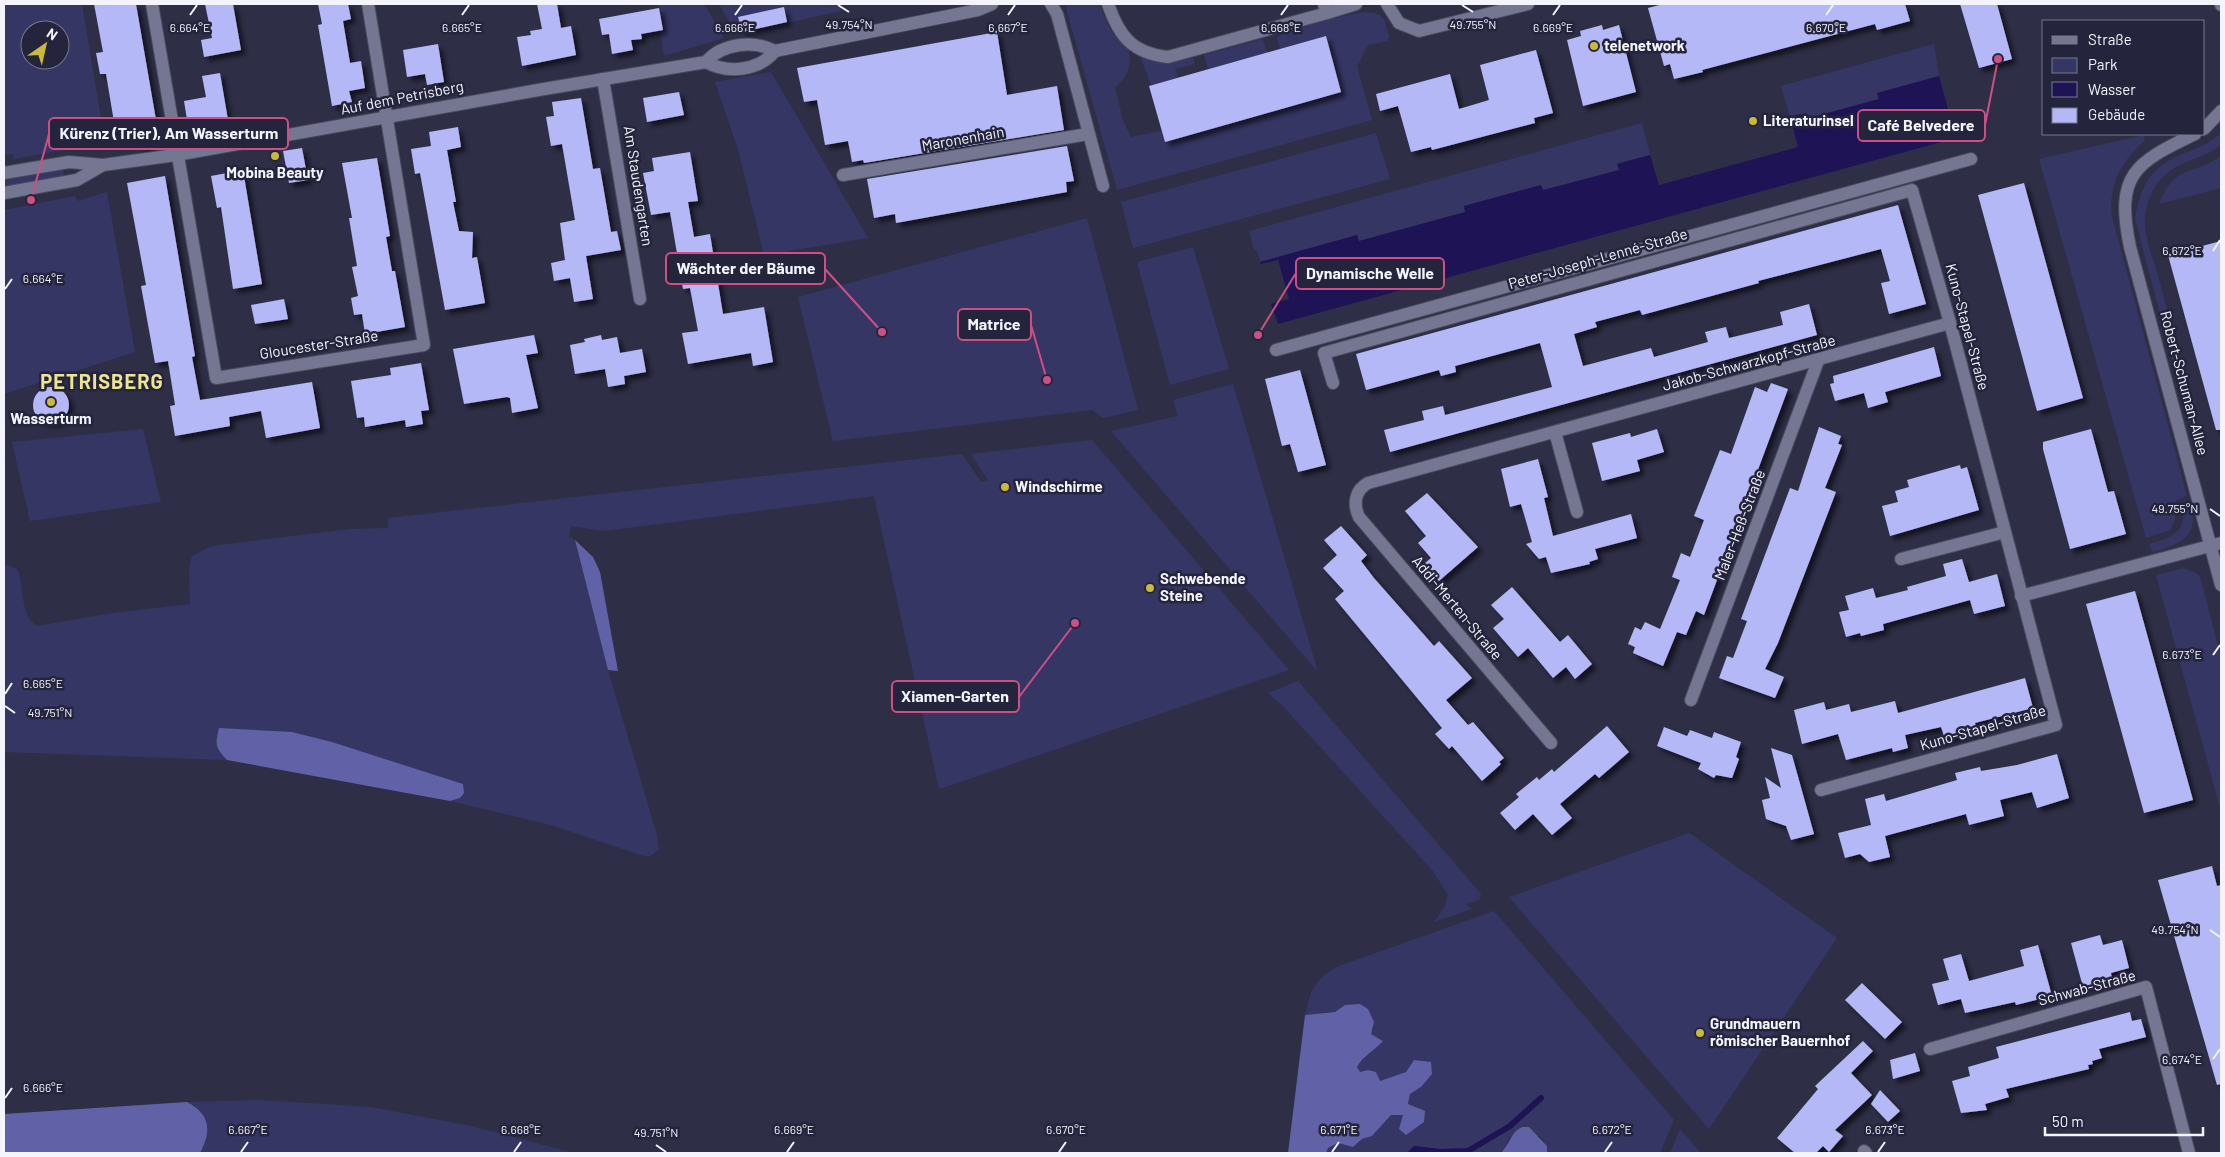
<svg xmlns="http://www.w3.org/2000/svg" width="2225" height="1157" font-family="Barlow,sans-serif">
<defs>
<filter id="shadow"><feDropShadow dx="4.5" dy="4.5" stdDeviation="2.5" flood-color="#0009"/></filter>
</defs>
<rect width="100%" height="100%" fill="#2e2f47"/>
<g fill="#363665" fill-rule="evenodd">
<path d="M4 4H82L105 142 14 159 13 154 4 155ZM30 30H60V60H30Z"/>
<path d="M659 4H704L724 38 664 56 660 32 664 31Z"/>
<path d="M719 4H840L841 11 736 34Z"/>
<path d="M1065 4H1099C1103 13 1107 23 1112 32 1116 38 1122 41 1126 46 1135 59 1127 80 1115 87L1123 121 1131 137 1162 131 1165 142 1341 92 1326 36 1280 49 1277 38 1280 35C1300 29 1355 9 1374 13 1378 14 1381 16 1384 19L1389 37 1387 41 1368 45 1357 66 1372 120 1117 190Z"/>
<path d="M1263 39 1267 53 1208 69 1204 55Z"/>
<path d="M1934 44 1939 76 1877 93 1879 99 1802 120 1801 114 1790 117 1781 86Z"/>
<path d="M1140 56C1158 66 1174 63 1193 58L1195 64 1175 69 1178 78 1151 85Z"/>
<path d="M771 72 868 238 764 255 738 149 715 82Z"/>
<path d="M1642 123 1650 155 1618 163 1619 170 1543 191 1541 185 1464 206 1465 212 1359 241 1357 235 1260 262 1257 250H1254L1249 231Z"/>
<path d="M1376 133 1390 179 1133 248 1121 202Z"/>
<path d="M2221 133V145C2202 160 2175 161 2159 181 2152 190 2146 204 2145 216 2143 235 2153 258 2158 276 2170 319 2180 363 2196 405L2185 407 2135 219C2141 184 2152 165 2187 152 2200 147 2211 143 2221 133Z"/>
<path d="M2144 135 2145 140C2121 162 2108 184 2112 217L2187 496 2176 500 2175 520 2170 530 2146 538 2039 159Z"/>
<path d="M2221 156V188L2159 204C2174 164 2193 176 2221 156Z"/>
<path d="M63 170 64 177 4 187V180Z"/>
<path d="M107 192 135 352 4 394V210L75 196 78 201Z"/>
<path d="M1087 218 1138 410 1103 418 1092 410 833 441 798 297Z"/>
<path d="M1193 247 1229 369 1170 385 1137 262Z"/>
<path d="M1233 384 1318 672 1111 431 1178 416 1173 400Z"/>
<path d="M143 429 161 502 30 521 12 442Z"/>
<path d="M1092 440 1289 670 939 789 874 496 604 531 571 526 569 536 575 540 608 670 657 835 659 849 651 856H644L551 825 450 801 460 798 463 784 332 742 292 732 217 750 227 760 4 752V564L17 569C25 586 19 615 37 626L113 613 190 604 189 567 192 556 212 546 350 529 388 528V518L962 454 981 482 988 480 971 454Z"/>
<path d="M2190 508C2202 537 2173 547 2152 552L2149 544C2167 539 2186 534 2183 511Z"/>
<path d="M2184 568 2198 574 2201 580 2221 658V811L2156 575Z"/>
<path d="M1298 681 1481 894 1479 900 1465 904 1472 909 1434 922 1444 908 1448 895 1433 871 1282 705 1268 693Z"/>
<path d="M1689 833 1837 938 1709 1129 1509 897Z"/>
<path d="M1494 911 1674 1120 1660 1153H1547V1146L1540 1136 1509 1137 1506 1148 1501 1153H1326L1328 1148 1338 1143 1353 1147 1362 1139 1372 1136 1391 1115 1403 1114 1416 1107 1408 1105 1410 1094 1421 1087 1430 1062 1414 1060 1406 1072 1380 1081 1360 1073 1357 1067C1364 1055 1374 1051 1382 1040L1370 1034 1374 1027 1345 1005 1335 1012 1305 1015C1311 989 1315 978 1339 966Z"/>
<path d="M259 1100 371 1107 471 1126 574 1153H200L206 1141 195 1106 187 1102Z"/>
<path d="M1680 1129 1701 1153H1670Z"/>
</g>
<g fill="#6161a8">
<path d="M575 540 593 557 600 572 618 671 608 670Z"/>
<path d="M219 728 292 732 332 742 463 784 464 793 460 798 450 801 227 760C215 748 215 744 219 728Z"/>
<path d="M1360 1004 1368 1009 1374 1022 1371 1034 1383 1041C1374 1051 1364 1055 1357 1067L1360 1072 1368 1070 1376 1072 1380 1081 1406 1072 1414 1060 1431 1062 1432 1074 1421 1087 1410 1094 1408 1104 1425 1111 1424 1122 1406 1135 1399 1129 1403 1115H1391L1372 1136 1362 1139 1353 1147 1338 1143 1328 1148 1326 1153H1288L1305 1015 1335 1012 1345 1005Z"/>
<path d="M187 1102C210 1114 212 1131 200 1153H4V1114Z"/>
<path d="M1522 1127H1529L1547 1146V1153H1501C1510 1144 1510 1133 1522 1127Z"/>
</g>
<path fill="#1e1455" d="M1939 76 1956 138 1278 324 1271 304 1289 299 1278 260 1261 264 1260 262 1357 235 1359 241 1465 212 1464 206 1541 185 1543 190 1619 170 1617 164 1650 155 1659 185 1798 147 1790 117 1801 114 1802 120 1879 99 1877 93Z"/>
<g fill="none" stroke-linecap="round" stroke-linejoin="round">
<path stroke="#1e1455" stroke-width="6" d="M1411 1153 1415 1149 1440 1152 1468 1151 1510 1126 1541 1098"/>
</g>
<g fill="#b5b8f7" filter="url(#shadow)">
<path d="M94 4H136L160 143 139 147 134 118 114 122 106 74H100L96 53 103 52Z"/>
<path d="M205 4H233L241 50 204 57 201 40 212 38Z"/>
<path d="M318 4H348L351 19 343 21 350 63 361 61 365 88 349 91 352 102 332 106 318 25 322 24Z"/>
<path d="M537 4H557L561 28 571 26 576 55 522 66 517 37 531 35 530 31 542 29Z"/>
<path d="M1663 4H1905L1910 21 1877 30 1875 24 1702 70 1703 72 1674 79 1670 64 1664 66 1648 8Z"/>
<path d="M1960 4H1997L2012 59 1979 68Z"/>
<path d="M784 7 787 22 742 32 738 17Z"/>
<path d="M659 8 663 30 641 34 642 39 631 40 633 50 612 54 609 34 602 35 599 19Z"/>
<path d="M1602 25 1603 30 1619 25 1636 92 1583 106 1567 40 1581 36 1580 31Z"/>
<path d="M997 32 1007 95 1057 86 1064 130 864 163 863 160 852 162 848 141 825 145 817 100 804 102 797 68Z"/>
<path d="M1326 36 1341 92 1165 142 1149 86Z"/>
<path d="M438 44 444 82 427 85 425 74 407 77 403 50Z"/>
<path d="M1536 50 1553 113 1534 118 1535 123 1432 150 1431 147 1411 152 1398 106 1380 111 1376 94 1450 74 1459 109 1489 100 1480 65Z"/>
<path d="M220 73 228 120 188 126 184 101 206 97 202 76Z"/>
<path d="M679 92 684 115 647 122 643 98Z"/>
<path d="M581 98 593 169 600 168 611 232 617 231 621 250 586 256 593 299 574 302 570 278 554 281 551 263 565 260 560 223 575 220 562 144 551 146 546 117 554 116 552 102Z"/>
<path d="M458 127 461 147 447 150 456 202H453L459 231 473 232 472 258 477 257 485 303 445 310 420 173 415 174 411 149 431 146 429 132Z"/>
<path d="M1067 146 1074 181 1066 182 1067 192 896 223 895 214 874 218 867 179Z"/>
<path d="M302 148 308 180 289 183 283 151Z"/>
<path d="M690 152 698 201 688 202 694 237 710 234 723 314 764 307 773 362 753 366 751 353 688 364 682 333 698 331 690 288 683 289 670 212 651 215 643 173 654 171 652 158Z"/>
<path d="M377 158 390 236 386 237 392 271H395L405 327 365 334 362 314 354 315 351 298 358 296 352 267 357 266 349 218H352L342 163Z"/>
<path d="M243 170 262 284 233 289 221 207 217 208 211 176Z"/>
<path d="M165 176 195 356 192 357 200 400 312 382 320 428 266 438 261 411 229 417 230 426 175 436 170 406 175 405 168 361 155 363 141 286 146 285 127 183Z"/>
<path d="M2024 183 2083 398 2037 411 1978 195Z"/>
<path d="M1898 205 1926 304 1889 314 1881 283 1890 281 1881 249 1758 281 1759 283 1642 315 1640 310 1595 322 1597 327 1574 334 1583 366 1651 348 1654 357 1708 342 1705 332 1726 327 1729 338 1783 325 1780 312 1809 304 1817 335 1390 452 1384 430 1424 420 1422 411 1443 406 1445 415 1552 387 1540 343 1455 366 1456 372 1441 376 1439 370 1366 390 1356 354Z"/>
<path d="M2221 241V430H2216L2168 255Z"/>
<path d="M284 299 288 319 255 324 251 305Z"/>
<path d="M534 335 538 353 526 355 538 408 512 413 510 398 507 397 464 404 453 349Z"/>
<path d="M601 335 602 340 617 337 620 353 642 349 646 372 624 376 625 384 608 387 605 369 575 374 570 345 585 342 584 339Z"/>
<path d="M1934 347 1941 376 1885 392 1888 402 1868 408 1864 393 1835 401 1830 384 1834 383 1833 376Z"/>
<path d="M421 363 429 410 421 411 423 424 406 427 405 420 365 427 364 417 357 418 351 381 391 375 390 368Z"/>
<path d="M1300 370 1326 465 1298 472 1290 444 1282 446 1265 379Z"/>
<path d="M1771 383 1788 389 1704 615 1696 611 1686 635 1677 632 1663 666 1633 653 1635 647 1628 644 1635 627 1641 630 1645 622 1660 629 1680 580 1672 577 1681 553 1690 557 1704 520 1694 516 1720 450 1731 454 1755 387 1767 392Z"/>
<circle cx="51" cy="405" r="18"/>
<path d="M1819 427 1841 436 1838 444 1842 445 1825 488 1836 492 1778 643 1765 669 1784 677 1775 698 1719 678 1727 656 1733 658 1747 621 1741 619 1790 488 1798 491Z"/>
<path d="M1657 429 1664 452 1637 460 1640 471 1602 481 1592 443 1630 433 1631 437Z"/>
<path d="M2091 429 2108 492 2114 491 2126 534 2070 549 2043 449V442Z"/>
<path d="M1538 459 1548 497 1544 498 1553 536 1631 514 1637 538 1595 549 1598 559 1589 562 1590 564 1551 573 1546 557 1539 559 1526 544 1532 542 1521 504 1510 507 1501 469Z"/>
<path d="M1960 465 1961 469 1967 467 1979 510 1890 536 1882 506 1898 502 1895 491 1909 487 1907 480Z"/>
<path d="M1427 493 1478 547 1439 581 1424 564 1431 558 1418 543 1426 536 1405 511Z"/>
<path d="M1341 526 1367 555 1361 561 1374 578 1434 646 1439 641 1472 678 1446 700 1468 725 1473 722 1504 758 1499 762 1501 764 1482 781 1452 746 1449 749 1435 734 1442 728 1335 599 1344 591 1323 568 1337 555 1324 540Z"/>
<path d="M1962 559 1969 582 1997 574 2005 606 1974 614 1970 600 1883 624 1884 630 1861 636 1860 633 1846 637 1839 612 1849 610 1845 596 1873 588 1876 598 1908 590 1907 587 1946 576 1943 564Z"/>
<path d="M1512 587 1560 642 1568 635 1592 664 1575 679 1566 667 1553 678 1528 648 1518 657 1493 628 1504 619 1491 605Z"/>
<path d="M2135 591 2193 800 2144 813 2086 604Z"/>
<path d="M2025 678 2033 708 1975 723 1977 731 1945 739 1941 727 1905 735 1908 748 1893 752 1892 748 1846 760 1838 734 1802 744 1794 710 1824 702 1826 710 1849 704 1851 712 1895 701 1898 713Z"/>
<path d="M1607 726 1629 752 1599 778 1595 774 1560 804 1572 818 1552 835 1533 814 1515 830 1500 813 1519 797 1516 794 1537 777 1539 780 1552 769 1554 772Z"/>
<path d="M1664 727 1687 736 1690 730 1712 738 1714 732 1741 742 1736 757 1739 759 1732 778 1716 775 1714 778 1698 769 1701 763 1657 746Z"/>
<path d="M1771 748 1792 755 1814 834 1791 840 1786 826 1766 819 1762 800 1770 798 1765 777 1781 788Z"/>
<path d="M2057 754 2069 798 2037 808 2032 792 2000 800 2004 816 1969 825 1966 814 1885 836 1890 857 1869 862 1860 854 1845 858 1838 833 1871 825 1865 799 1884 794 1886 801 1957 780 1955 773 1980 767 1981 771 2017 765Z"/>
<path d="M2212 866 2217 886 2221 885V1084L2217 1085 2158 880Z"/>
<path d="M2100 935 2103 945 2122 940 2129 968 2111 973 2112 979 2083 987 2071 943Z"/>
<path d="M2038 945 2052 996 2016 1005 2015 1002 1965 1013 1961 999 1938 1005 1932 984 1949 980 1943 959 1961 954 1969 981 2024 966 2020 950Z"/>
<path d="M1862 983 1902 1022 1885 1039 1845 1000Z"/>
<path d="M2130 1012 2132 1021 2141 1019 2146 1037 2099 1049 2102 1058 2092 1061 2093 1064 2088 1065 2089 1069 2006 1089 2009 1097 1985 1104 1987 1110 1961 1113 1952 1081 1970 1076 1968 1067 1999 1058 1996 1047Z"/>
<path d="M1863 1041 1873 1051 1851 1073 1872 1095 1835 1130 1843 1136 1829 1152 1823 1146 1816 1153H1795L1777 1138 1818 1089 1815 1086Z"/>
<path d="M1915 1053 1920 1071 1893 1079 1890 1060Z"/>
<path d="M1880 1090 1900 1111 1888 1122 1871 1104Z"/>
</g>
<g fill="none" stroke-linecap="round" stroke-linejoin="round">
<g stroke="#4b4b5e" stroke-width="14">
<g id="street">
<path d="M152 4 216 378 424 345 368 4"/>
<path d="M1051 4 1057 14 1103 186"/>
<path d="M1108 4C1119 36 1132 53 1168 57L1327 13 1324 4"/>
<path d="M1387 4 1399 23 1419 31 1528 4"/>
<path d="M2221 4V5"/>
<path d="M1327 13 1356 4"/>
<path d="M706 62C722 43 754 40 775 51L978 10 992 4"/>
<path d="M603 79 640 299"/>
<path d="M2204 129 2221 111"/>
<path d="M2195 134C2134 163 2115 175 2130 247L2221 585"/>
<path d="M4 173 69 162 103 165 176 155 544 89 706 62C728 74 759 71 775 51"/>
<path d="M843 175 1088 134"/>
<path d="M4 193 77 180 103 165"/>
<path d="M1276 350 1971 159"/>
<path d="M1333 383 1324 353 1912 190 1950 323 2056 725 1821 790"/>
<path d="M1555 432 1577 512"/>
<path d="M1901 559 2005 532"/>
<path d="M2021 596 2221 543"/>
<path d="M1691 700 1818 361"/>
<path d="M1551 743 1359 517C1353 504 1355 490 1368 483L1950 323"/>
<path d="M1930 1049 2146 987 2189 1153"/>
<path d="M1864 1151 1866 1153"/>
</g>
</g>
<use href="#street" stroke="#747692" stroke-width="12"/>
</g>
<path fill="none" stroke="#f3f4fd" stroke-width="2" d="M838 5 849 12M1462 5 1473 12M190 15 197 5M462 15 469 5M735 15 742 5M1008 15 1015 5M1281 15 1288 5M1553 15 1560 5M1826 15 1833 5M2213 251 2220 240M5 289 12 279M2210 509 2220 516M2213 655 2220 645M5 694 12 683M5 706 15 713M2210 930 2220 937M2213 1059 2220 1049M5 1098 12 1088M656 1145 666 1152M241 1152 248 1142M514 1152 521 1142M787 1152 794 1142M1059 1152 1066 1142M1332 1152 1339 1142M1605 1152 1612 1142M1878 1152 1885 1142"/>
<g fill="#caba3a" stroke="#24253c" stroke-width="2">
<circle cx="1594" cy="46" r="5"/>
<circle cx="1753" cy="121" r="5"/>
<circle cx="275" cy="156" r="5"/>
<circle cx="51" cy="402" r="5"/>
<circle cx="1005" cy="487" r="5"/>
<circle cx="1150" cy="588" r="5"/>
<circle cx="1700" cy="1033" r="5"/>
</g>
<g text-anchor="middle" stroke-width="5" stroke-linejoin="round" paint-order="stroke">
<g font-size="15" font-weight="bold" fill="#f3f4fd" stroke="#24253c" text-anchor="start">
<text x="1604" y="51">telenetwork</text>
<text x="1763" y="126">Literaturinsel</text>
<text x="275" y="178" text-anchor="middle">Mobina Beauty</text>
<text x="51" y="424" text-anchor="middle">Wasserturm</text>
<text x="1015" y="492">Windschirme</text>
<text x="1160" y="584">Schwebende<tspan x="1160" dy="17">Steine</tspan></text>
<text x="1710" y="1029">Grundmauern<tspan x="1710" dy="17">römischer Bauernhof</tspan></text>
</g>
<g font-size="15" fill="#f3f4fd" stroke="#24253c">
<text transform="translate(402 98) rotate(-11)" y="5">Auf dem Petrisberg</text>
<text transform="translate(963 139) rotate(-10)" y="5">Maronenhain</text>
<text transform="translate(638 186) rotate(81)" y="5">Am Staudengarten</text>
<text transform="translate(1598 259) rotate(-16)" y="5">Peter-Joseph-Lenné-Straße</text>
<text transform="translate(1967 327) rotate(75)" y="5">Kuno-Stapel-Straße</text>
<text transform="translate(319 345) rotate(-9)" y="5">Gloucester-Straße</text>
<text transform="translate(1749 363) rotate(-15)" y="5">Jakob-Schwarzkopf-Straße</text>
<text transform="translate(2184 383) rotate(75)" y="5">Robert-Schuman-Allee</text>
<text transform="translate(1740 525) rotate(-69)" y="5">Maler-Heß-Straße</text>
<text transform="translate(1457 608) rotate(50)" y="5">Addi-Merten-Straße</text>
<text transform="translate(1983 728) rotate(-16)" y="5">Kuno-Stapel-Straße</text>
<text transform="translate(2087 988) rotate(-15)" y="5">Schwab-Straße</text>
</g>
<g font-size="20" font-weight="bold" letter-spacing="1" fill="#ede394" stroke="#24253c">
<text x="102" y="389">PETRISBERG</text>
</g>
</g>
<g font-size="12" text-anchor="middle" fill="#f3f4fd" stroke="#24253c" stroke-width="5" stroke-linejoin="round" paint-order="stroke">
<text x="849" y="29">49.754°N</text>
<text x="1473" y="29">49.755°N</text>
<text x="735" y="32">6.666°E</text>
<text x="1008" y="32">6.667°E</text>
<text x="1281" y="32">6.668°E</text>
<text x="1553" y="32">6.669°E</text>
<text x="1826" y="32">6.670°E</text>
<text x="190" y="32">6.664°E</text>
<text x="462" y="32">6.665°E</text>
<text x="2182" y="255">6.672°E</text>
<text x="43" y="283">6.664°E</text>
<text x="2175" y="513">49.755°N</text>
<text x="2182" y="659">6.673°E</text>
<text x="43" y="688">6.665°E</text>
<text x="50" y="717">49.751°N</text>
<text x="2175" y="934">49.754°N</text>
<text x="2182" y="1064">6.674°E</text>
<text x="43" y="1092">6.666°E</text>
<text x="248" y="1134">6.667°E</text>
<text x="521" y="1134">6.668°E</text>
<text x="794" y="1134">6.669°E</text>
<text x="1066" y="1134">6.670°E</text>
<text x="1339" y="1134">6.671°E</text>
<text x="1612" y="1134">6.672°E</text>
<text x="1885" y="1134">6.673°E</text>
<text x="656" y="1137">49.751°N</text>
</g>
<path fill="none" stroke="#ce4f84" stroke-width="2" d="M1998 59L1985 125M31 200L49 134M882 332L825 269M1258 335L1296 273M1047 380L1031 325M1075 623L1019 697"/>
<g fill="#ce4f84" stroke="#24253c" stroke-width="2">
<circle cx="1998" cy="59" r="5"/>
<circle cx="31" cy="200" r="5"/>
<circle cx="882" cy="332" r="5"/>
<circle cx="1258" cy="335" r="5"/>
<circle cx="1047" cy="380" r="5"/>
<circle cx="1075" cy="623" r="5"/>
</g>
<g fill="#24253c" stroke="#ce4f84" stroke-width="2">
<rect x="1858" y="110" width="127" height="31" rx="5"/>
<rect x="49" y="118" width="239" height="31" rx="5"/>
<rect x="666" y="253" width="159" height="31" rx="5"/>
<rect x="1296" y="258" width="148" height="31" rx="5"/>
<rect x="958" y="309" width="73" height="31" rx="5"/>
<rect x="892" y="681" width="127" height="31" rx="5"/>
</g>
<g font-size="16" text-anchor="middle" font-weight="bold" fill="#f3f4fd">
<text x="1921" y="131">Café Belvedere</text>
<text x="169" y="139">Kürenz (Trier), Am Wasserturm</text>
<text x="746" y="274">Wächter der Bäume</text>
<text x="1370" y="279">Dynamische Welle</text>
<text x="994" y="330">Matrice</text>
<text x="955" y="702">Xiamen-Garten</text>
</g>
<rect width="2225" height="1157" fill="none" stroke="#f3f4fd" stroke-width="10"/>
<rect x="2042" y="20" width="162" height="115" fill="#24253c" stroke="#777889"/>
<rect x="2052" y="36" width="25" height="8" fill="#747692" stroke="#777889"/>
<text x="2088" y="45" font-size="15" fill="#f3f4fd">Straße</text>
<rect x="2052" y="58" width="25" height="15" fill="#363665" stroke="#777889"/>
<text x="2088" y="70" font-size="15" fill="#f3f4fd">Park</text>
<rect x="2052" y="82" width="25" height="15" fill="#1e1455" stroke="#777889"/>
<text x="2088" y="95" font-size="15" fill="#f3f4fd">Wasser</text>
<rect x="2052" y="108" width="25" height="15" fill="#b5b8f7" stroke="#777889"/>
<text x="2088" y="120" font-size="15" fill="#f3f4fd">Gebäude</text>
<g transform="translate(45 45) rotate(34)"><circle r="24" fill="#24253c" stroke="#777889"/>
<path d="M0-4L9 19L0 12L-9 19Z" fill="#caba3a"/>
<text y="-8" font-size="14" font-weight="bold" text-anchor="middle" fill="#f3f4fd">N</text>
</g>
<path d="M2045 1127v8h158v-8" fill="none" stroke="#f3f4fd" stroke-width="2.5"/>
<text x="2052" y="1127" font-size="15" fill="#f3f4fd" stroke="#24253c" stroke-width="4" paint-order="stroke">50 m</text>
</svg>
